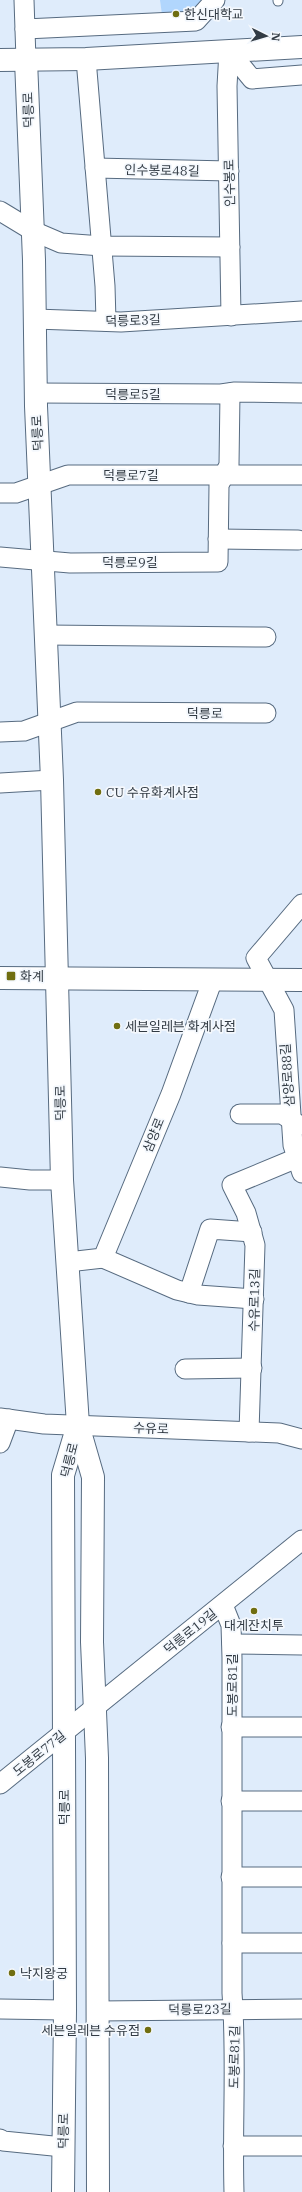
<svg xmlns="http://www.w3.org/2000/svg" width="302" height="2192" font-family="'IBM Plex Serif','Noto Sans KR',serif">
<rect width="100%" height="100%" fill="#dfecfb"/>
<path fill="#b1d6fd" d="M160 0H215L196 21 163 22Z"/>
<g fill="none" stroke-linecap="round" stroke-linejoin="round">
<g stroke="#576b80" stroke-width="11">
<path id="lane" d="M278 1V0"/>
</g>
<g stroke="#576b80" stroke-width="21">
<g id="street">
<path d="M24 0 26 60"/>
<path d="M25 29 196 21 215 0"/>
<path d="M229 51 227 86 231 316"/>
<path d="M229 51 252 79 302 75"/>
<path d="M86 59 105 286 106 321"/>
<path d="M95 168 229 171"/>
<path d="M0 211 33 231 61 243 102 246 230 247"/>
<path d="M35 319 121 322 302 311"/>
<path d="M36 393 221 394 235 392 302 393"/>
<path d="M0 493H16L68 475H302"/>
<path d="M218 539 298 540"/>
<path d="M0 557 70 563 218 562 219 485 229 465 230 393"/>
<path d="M45 635 266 637"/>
<path d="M0 732 24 731 77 712 266 713"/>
<path d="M0 783 52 780"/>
<path d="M302 904 256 958 284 1010 293 1145 302 1173"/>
<path d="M240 1114H282L299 1125"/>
<path d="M0 1177 30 1180H62"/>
<path d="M103 1258 177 1290 198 1295 254 1299"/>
<path d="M68 1262 103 1258 171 1094 213 979"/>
<path d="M189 1293 210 1229 252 1232"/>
<path d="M185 1369 252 1368"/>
<path d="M0 1418 44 1424 279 1433 302 1439"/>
<path d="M249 1432 255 1245 246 1213 232 1185 297 1158"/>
<path d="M0 1443 9 1419"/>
<path d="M223 1605 231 1625 232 1658V1993C237 2059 232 2126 234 2192"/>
<path d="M232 1644 302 1645"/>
<path d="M231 1727H302"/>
<path d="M0 1784 302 1540"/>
<path d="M231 1801H302"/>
<path d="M231 1877H302"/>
<path d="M232 1943H302"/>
<path d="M0 2009 65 2010"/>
<path d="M98 2011 302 2009"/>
<path d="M0 2139 3 2141 63 2147"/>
<path d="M233 2146H302"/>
</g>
</g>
<g stroke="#576b80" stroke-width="24">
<g id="secondary">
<path d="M0 60 86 59 302 47"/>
<path d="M26 60 34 260 36 406 52 780 62 1180 78 1425 93 1477 92 1642 97 1758 98 2192"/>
<path d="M0 978 302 980"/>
<path d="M63 2192 65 2010 63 1475 78 1425"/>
</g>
</g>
<use href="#lane" stroke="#fff" stroke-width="9"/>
<use href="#street" stroke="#fff" stroke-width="19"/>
<use href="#secondary" stroke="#fff" stroke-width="22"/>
</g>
<g fill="#706e10" stroke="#f4f8fd" stroke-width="1.5">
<circle cx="176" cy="14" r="4"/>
<circle cx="98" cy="792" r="4"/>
<rect x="6" y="971" width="10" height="10" rx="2"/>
<circle cx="117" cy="1026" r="4"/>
<circle cx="254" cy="1611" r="4"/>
<circle cx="12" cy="1973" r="4"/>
<circle cx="148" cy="2030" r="4"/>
</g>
<g text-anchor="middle" stroke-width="3.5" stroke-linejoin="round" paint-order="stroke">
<g font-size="13" fill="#323b44" stroke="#f4f8fd" text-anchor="start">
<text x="184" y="19">한신대학교</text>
<text x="106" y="797">CU 수유화계사점</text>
<text x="20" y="981">화계</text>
<text x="125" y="1031">세븐일레븐 화계사점</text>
<text x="254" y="1630" text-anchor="middle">대게잔치투</text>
<text x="20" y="1978">낙지왕궁</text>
<text x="140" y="2035" text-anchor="end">세븐일레븐 수유점</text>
</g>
<g font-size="13" fill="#323b44" stroke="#f4f8fd">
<text transform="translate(28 110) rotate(-92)" y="5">덕릉로</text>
<text transform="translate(162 170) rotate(1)" y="5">인수봉로48길</text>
<text transform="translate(229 183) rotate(-91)" y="5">인수봉로</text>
<text transform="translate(133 320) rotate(-2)" y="5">덕릉로3길</text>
<text x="133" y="399">덕릉로5길</text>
<text transform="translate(37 433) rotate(-93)" y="5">덕릉로</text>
<text x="131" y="480">덕릉로7길</text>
<text x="130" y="567">덕릉로9길</text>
<text x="205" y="718">덕릉로</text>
<text transform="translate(287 1075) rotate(-94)" y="5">삼양로88길</text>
<text transform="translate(60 1103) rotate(-91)" y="5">덕릉로</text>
<text transform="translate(153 1135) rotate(-68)" y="5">삼양로</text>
<text transform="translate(254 1300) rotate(-89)" y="5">수유로13길</text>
<text transform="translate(151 1428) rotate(2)" y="5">수유로</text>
<text transform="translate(69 1460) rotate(-76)" y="5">덕릉로</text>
<text transform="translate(190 1631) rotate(-39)" y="5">덕릉로19길</text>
<text transform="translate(232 1685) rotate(-90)" y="5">도봉로81길</text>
<text transform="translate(39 1753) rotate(-39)" y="5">도봉로77길</text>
<text transform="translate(64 1807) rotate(-90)" y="5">덕릉로</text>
<text transform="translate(200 2009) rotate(-1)" y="5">덕릉로23길</text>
<text transform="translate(234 2057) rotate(-89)" y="5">도봉로81길</text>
<text transform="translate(63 2131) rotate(-89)" y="5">덕릉로</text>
</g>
</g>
<g transform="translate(266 36) rotate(95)" stroke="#f4f8fd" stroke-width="3" paint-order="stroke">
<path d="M0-3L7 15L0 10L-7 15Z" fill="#323b44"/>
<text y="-6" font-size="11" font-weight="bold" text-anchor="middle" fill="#323b44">N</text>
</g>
</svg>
